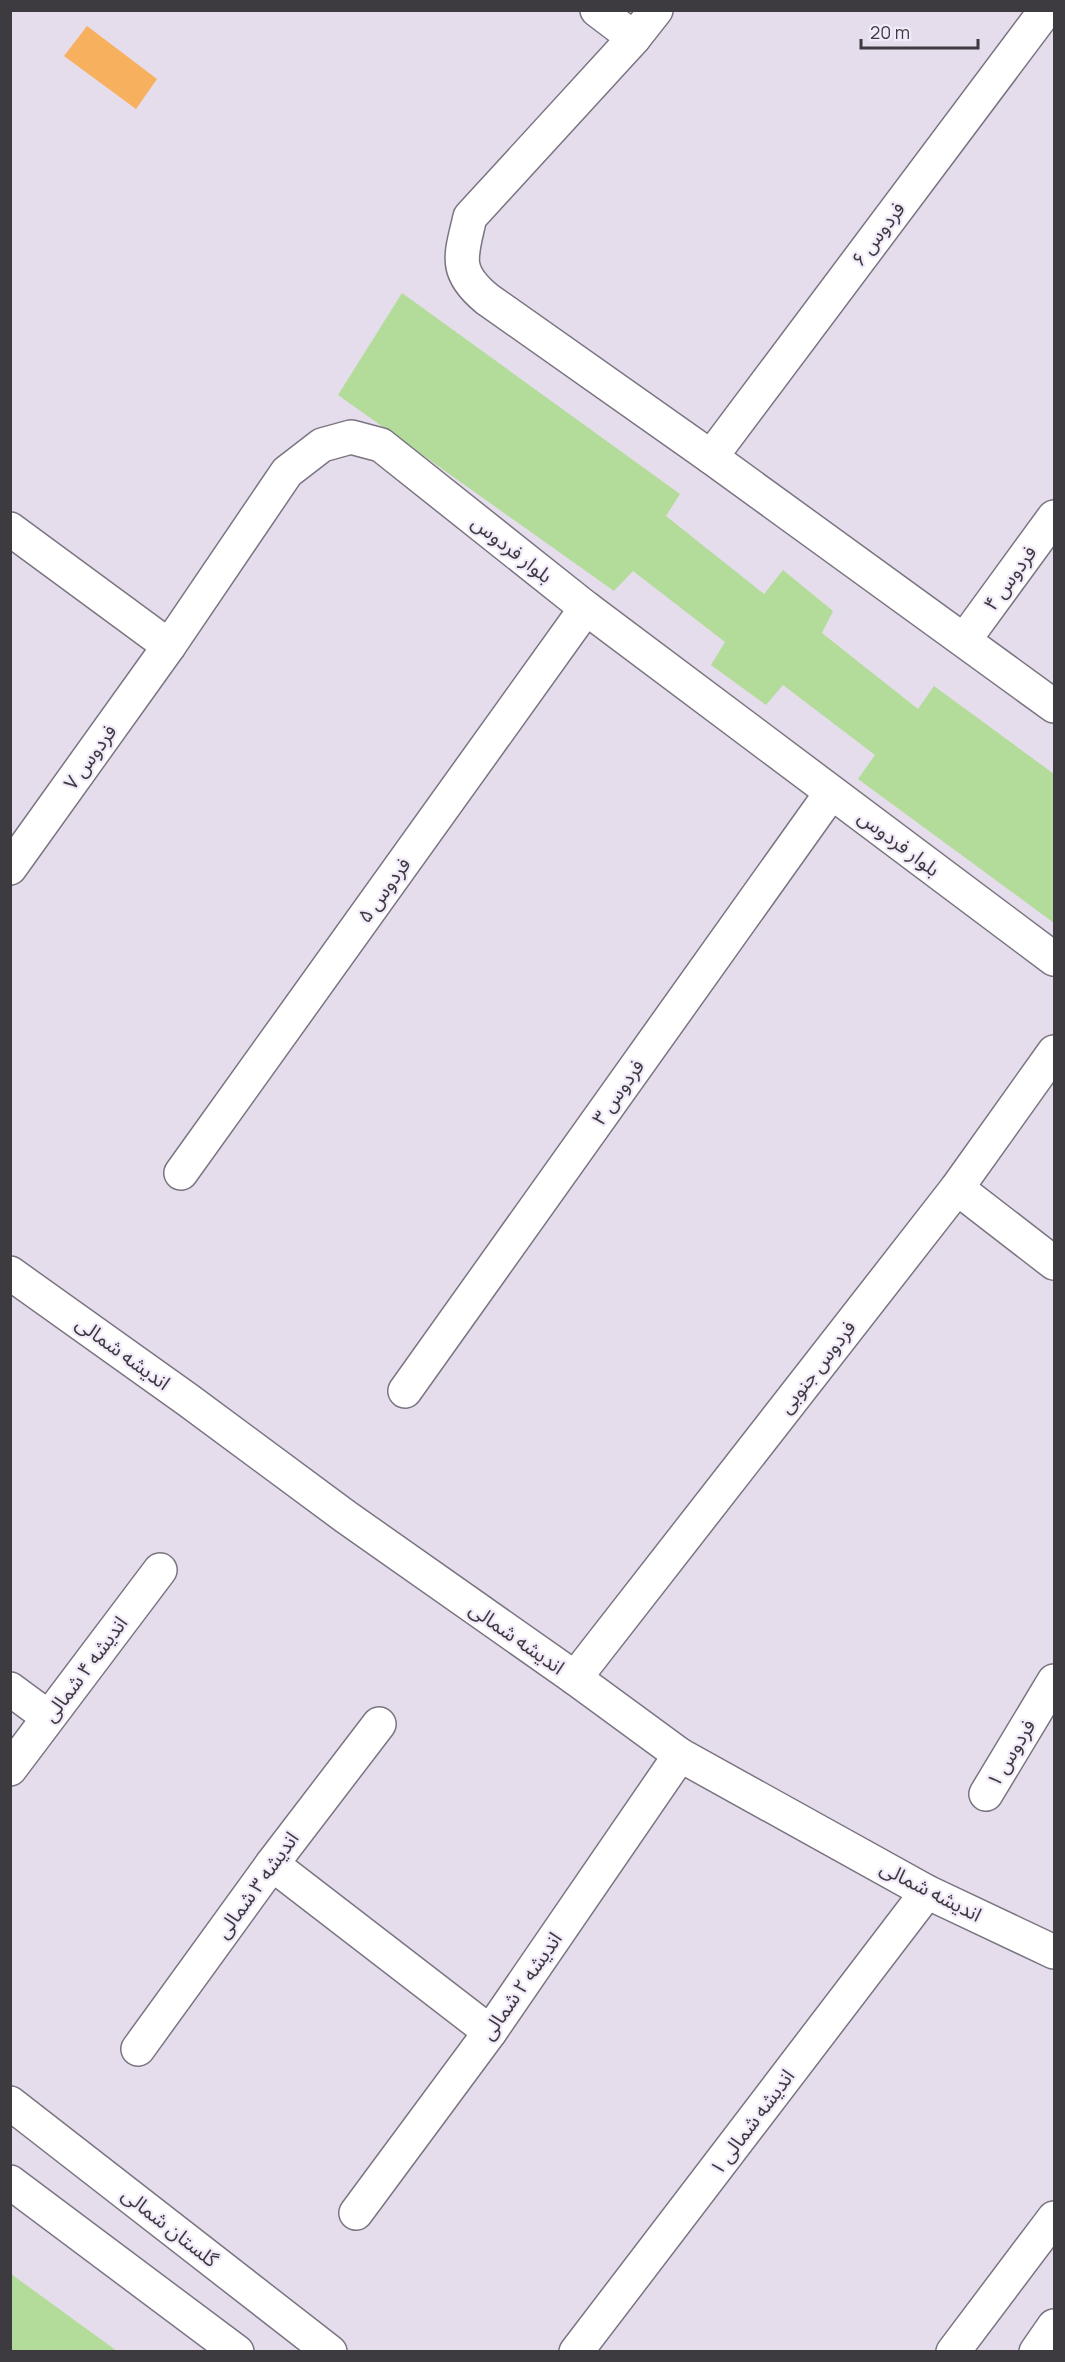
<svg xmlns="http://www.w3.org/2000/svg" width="1065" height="2362" font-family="Manrope,'Noto Sans Arabic',sans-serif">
<rect width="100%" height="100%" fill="#e5ddec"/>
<g fill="#b3db99">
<path d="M402 293 680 494 666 516 764 594 783 570 833 611 822 633 918 709 934 686 1054 774V923L858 779 875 755 783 685 766 705 711 665 725 642 633 571 614 591 338 395Z"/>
<path d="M10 2274H11L117 2351H11Z"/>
</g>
<path fill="#f7b05e" d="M87 26 157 79 136 109 64 56Z"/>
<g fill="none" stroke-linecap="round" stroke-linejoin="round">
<g stroke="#7b7481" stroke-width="36">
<g id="minor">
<path d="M634 38 656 10"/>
<path d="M711 457 1046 10"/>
<path d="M965 639 1054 517"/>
<path d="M10 868 169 646"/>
<path d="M181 1173 586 608"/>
<path d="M957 1188 1054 1263"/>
<path d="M405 1391 831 793"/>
<path d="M10 1689 48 1717"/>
<path d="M10 1769 160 1570"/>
<path d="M986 1794 1054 1681"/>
<path d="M272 1864 490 2032"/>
<path d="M138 2049 272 1864 379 1724"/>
<path d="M356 2213 490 2032 680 1755"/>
<path d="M576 2352 927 1892"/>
</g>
</g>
<g stroke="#7b7481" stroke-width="36">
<g id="tertiary">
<path d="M597 10 634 38 470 217C461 256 453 271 487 299L711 457 1054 706"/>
<path d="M10 529 169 646 287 472 322 445 351 437 381 445 586 608 1054 959"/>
<path d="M10 1273 188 1400 346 1517 575 1678 680 1755 927 1892 1054 1952"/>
<path d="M575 1678 957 1188 1054 1052"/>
</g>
</g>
<g stroke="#7b7481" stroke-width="36">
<g id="secondary">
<path d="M10 2103 330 2352"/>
<path d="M10 2182 237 2352"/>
<path d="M953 2352 1054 2218"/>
<path d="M1036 2352 1054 2326"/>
</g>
</g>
<use href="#minor" stroke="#fff" stroke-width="33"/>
<use href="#tertiary" stroke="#fff" stroke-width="33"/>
<use href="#secondary" stroke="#fff" stroke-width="33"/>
</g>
<g text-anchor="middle" stroke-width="4.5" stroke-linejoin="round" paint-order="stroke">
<g font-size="20" fill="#3d3a40" stroke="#f2eaf9">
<text transform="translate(878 234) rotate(-53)" y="7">فردوس ۶</text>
<text transform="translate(512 549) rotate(38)" y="7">بلوار فردوس</text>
<text transform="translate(1010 578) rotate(-54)" y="7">فردوس ۴</text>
<text transform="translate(90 757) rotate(-54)" y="7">فردوس ۷</text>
<text transform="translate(899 843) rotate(37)" y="7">بلوار فردوس</text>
<text transform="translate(384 890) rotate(-54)" y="7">فردوس ۵</text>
<text transform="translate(618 1092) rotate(-55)" y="7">فردوس ۳</text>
<text transform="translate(123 1353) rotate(36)" y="7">اندیشه شمالی</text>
<text transform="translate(817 1367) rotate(-52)" y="7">فردوس جنوبی</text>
<text transform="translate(517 1638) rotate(35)" y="7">اندیشه شمالی</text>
<text transform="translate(85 1669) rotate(-53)" y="7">اندیشه ۴ شمالی</text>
<text transform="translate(1011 1753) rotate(-59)" y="7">فردوس ۱</text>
<text transform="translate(257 1885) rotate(-54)" y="7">اندیشه ۳ شمالی</text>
<text transform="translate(931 1891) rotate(27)" y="7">اندیشه شمالی</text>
<text transform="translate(521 1986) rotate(-55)" y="7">اندیشه ۲ شمالی</text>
<text transform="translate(752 2122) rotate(-53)" y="7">اندیشه شمالی ۱</text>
<text transform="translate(170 2227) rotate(38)" y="7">گلستان شمالی</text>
</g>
</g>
<rect width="1065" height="2362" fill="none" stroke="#3d3a40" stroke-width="24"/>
<path d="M861 39v9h117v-9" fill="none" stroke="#3d3a40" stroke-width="3"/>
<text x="870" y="39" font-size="18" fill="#3d3a40" stroke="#f2eaf9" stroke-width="4.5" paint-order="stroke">20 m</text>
</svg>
